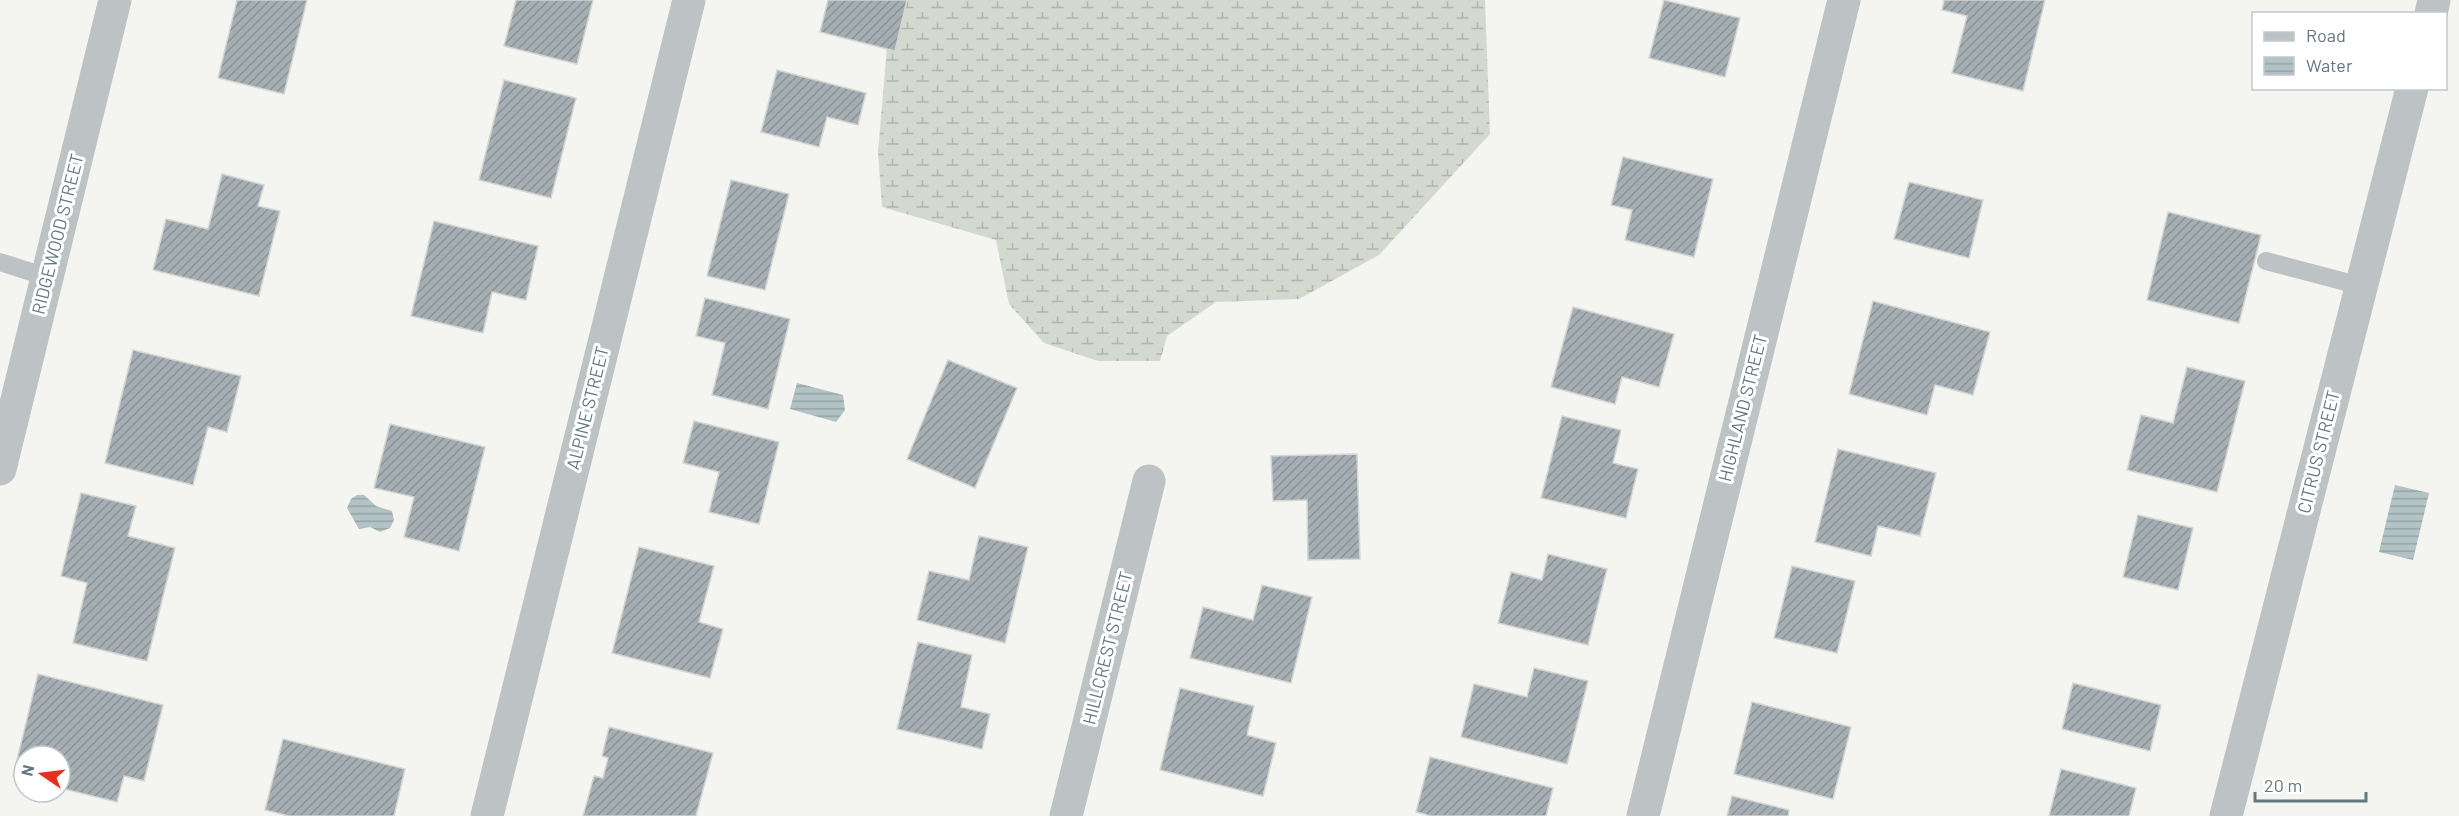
<svg xmlns="http://www.w3.org/2000/svg" width="2459" height="816" font-family="Barlow,sans-serif">
<defs>
<pattern id="wetland-marsh" width="20" height="14" patternUnits="userSpaceOnUse" patternTransform="scale(1.5)"><rect width="20" height="14" fill="#d4d9cf"/><path d="M1 5h8M5 5V1M11 12h8M15 12V8" fill="none" stroke="#b0b5ad"/></pattern>
<pattern id="water-rules" width="6" height="5" patternUnits="userSpaceOnUse" patternTransform="scale(1.5)"><rect width="6" height="5" fill="#b3c3c5"/><path d="M0 2.5h6" fill="none" stroke="#95a3a5"/></pattern>
<pattern id="building-hatch" width="6" height="6" patternUnits="userSpaceOnUse" patternTransform="scale(1.5)"><rect width="6" height="6" fill="#a5afb3"/><path d="M-1 1l2-2M0 6l6-6M5 7l2-2" fill="none" stroke="#8a9397"/></pattern>
</defs>
<rect width="100%" height="100%" fill="#f4f4f0"/>
<path fill="url(#wetland-marsh)" d="M891 0H1485L1490 134 1379 255 1299 299 1216 302 1167 336 1160 361H1098L1044 343 1009 304 996 240 882 207 878 152Z"/>
<g fill="url(#water-rules)">
<path d="M797 383 843 395 845 410 836 422 790 409Z"/>
<path d="M2395 485 2429 493 2413 560 2379 552Z"/>
<path d="M357 495H364L376 506 392 511 394 520 390 528 380 532 370 527 359 529 347 508 351 499Z"/>
</g>
<g fill="url(#building-hatch)" stroke="#d5d5d3" stroke-width="1.5">
<path d="M237 0H307L284 94 218 78Z"/>
<path d="M516 0H593L577 64 504 46Z"/>
<path d="M828 0H907L895 51 820 32Z"/>
<path d="M1664 0 1740 18 1725 77 1649 58Z"/>
<path d="M1944 0H2045L2023 91 1952 73 1967 16 1942 10Z"/>
<path d="M777 70 866 93 858 125 827 117 819 147 761 132Z"/>
<path d="M504 80 576 98 551 198 479 180Z"/>
<path d="M1623 157 1713 179 1694 257 1625 240 1632 210 1611 205Z"/>
<path d="M222 174 264 185 258 206 280 211 259 296 153 270 166 219 208 229Z"/>
<path d="M731 180 789 194 765 290 707 276Z"/>
<path d="M1909 182 1983 200 1969 258 1894 239Z"/>
<path d="M2168 212 2261 235 2239 323 2147 300Z"/>
<path d="M434 221 538 246 526 300 492 292 483 333 411 316Z"/>
<path d="M705 298 790 319 768 409 712 395 725 343 696 336Z"/>
<path d="M1873 301 1990 332 1973 395 1935 385 1927 415 1849 394Z"/>
<path d="M1573 307 1674 334 1659 387 1622 377 1615 404 1551 387Z"/>
<path d="M133 350 241 376 227 432 208 427 193 485 105 463Z"/>
<path d="M948 360 1017 388 975 488 907 459Z"/>
<path d="M2187 367 2245 381 2217 492 2127 470 2141 415 2173 423Z"/>
<path d="M1562 416 1621 430 1613 463 1638 469 1626 518 1541 498Z"/>
<path d="M694 421 779 442 759 524 709 512 719 472 683 463Z"/>
<path d="M390 424 485 447 459 551 404 537 414 497 374 488Z"/>
<path d="M1838 449 1936 473 1920 536 1878 526 1871 556 1815 542Z"/>
<path d="M1357 454 1360 559 1308 560 1307 500 1273 501 1271 456Z"/>
<path d="M81 493 136 506 128 536 175 548 147 661 73 643 87 583 61 576Z"/>
<path d="M2138 515 2193 528 2178 590 2123 577Z"/>
<path d="M979 536 1028 547 1005 643 917 620 929 571 969 580Z"/>
<path d="M639 547 714 566 699 622 723 629 710 678 612 653Z"/>
<path d="M1548 554 1607 569 1588 645 1498 623 1511 572 1542 580Z"/>
<path d="M1792 566 1855 581 1837 653 1774 638Z"/>
<path d="M1262 585 1312 597 1291 683 1190 658 1203 607 1253 620Z"/>
<path d="M918 642 972 655 961 707 990 714 982 749 897 729Z"/>
<path d="M1534 668 1588 681 1567 764 1461 737 1474 684 1527 697Z"/>
<path d="M38 674 163 705 144 781 124 776 117 802 60 788V756H24V779L13 776Z"/>
<path d="M2073 683 2161 705 2150 751 2062 729Z"/>
<path d="M1180 688 1254 706 1247 735 1276 743 1263 796 1160 770Z"/>
<path d="M1752 702 1851 727 1833 799 1734 774Z"/>
<path d="M609 727 713 753 696 816H583L594 776 603 778 608 758 602 756Z"/>
<path d="M283 739 405 769 394 816H289L265 810Z"/>
<path d="M1430 757 1553 788 1546 816H1431L1416 812Z"/>
<path d="M2061 769 2136 788 2129 816H2049Z"/>
<path d="M1732 796 1789 810 1788 816H1727Z"/>
</g>
<g fill="none" stroke-linecap="round" stroke-linejoin="round">
<g stroke="#bdc2c4" stroke-width="18">
<path d="M2266 261 2361 286"/>
<path d="M0 262 47 277"/>
</g>
<g stroke="#bdc2c4" stroke-width="33">
<path d="M2431 14 2434 0"/>
<path d="M0 469 115 0"/>
<path d="M487 816 689 0"/>
<path d="M1066 816 1149 481"/>
<path d="M1643 816 1844 0"/>
<path d="M2226 816 2412 88"/>
</g>
</g>
<g text-anchor="middle" stroke-width="6" stroke-linejoin="round" paint-order="stroke">
<g font-size="18" fill="#637881" stroke="#fff">
<text transform="translate(58 234) rotate(-76)" y="6">RIDGEWOOD STREET</text>
<text transform="translate(588 408) rotate(-76)" y="6">ALPINE STREET</text>
<text transform="translate(1743 408) rotate(-76)" y="6">HIGHLAND STREET</text>
<text transform="translate(2319 452) rotate(-76)" y="6">CITRUS STREET</text>
<text transform="translate(1108 648) rotate(-76)" y="6">HILLCREST STREET</text>
</g>
</g>
<rect x="2252" y="12" width="195" height="78" fill="#ffffff" stroke="#c1c9cd" stroke-width="1.5"/>
<rect x="2264" y="32" width="30" height="9" fill="#bdc2c4" stroke="#c1c9cd" stroke-width="1.5"/>
<text x="2306" y="42" font-size="18" fill="#637881">Road</text>
<rect x="2264" y="57" width="30" height="18" fill="url(#water-rules)" stroke="#c1c9cd" stroke-width="1.5"/>
<text x="2306" y="72" font-size="18" fill="#637881">Water</text>
<g transform="translate(42 774) rotate(284)"><circle r="28" fill="#ffffff" stroke="#c1c9cd" stroke-width="1.5"/>
<path d="M0-4.5L10 22L0 15L-10 22Z" fill="#e5301f"/>
<text y="-9" font-size="16" font-weight="bold" text-anchor="middle" fill="#637881">N</text>
</g>
<path d="M2255 792v9h111v-9" fill="none" stroke="#637881" stroke-width="3"/>
<text x="2264" y="792" font-size="18" fill="#637881" stroke="#ffffff" stroke-width="4.5" paint-order="stroke">20 m</text>
</svg>
